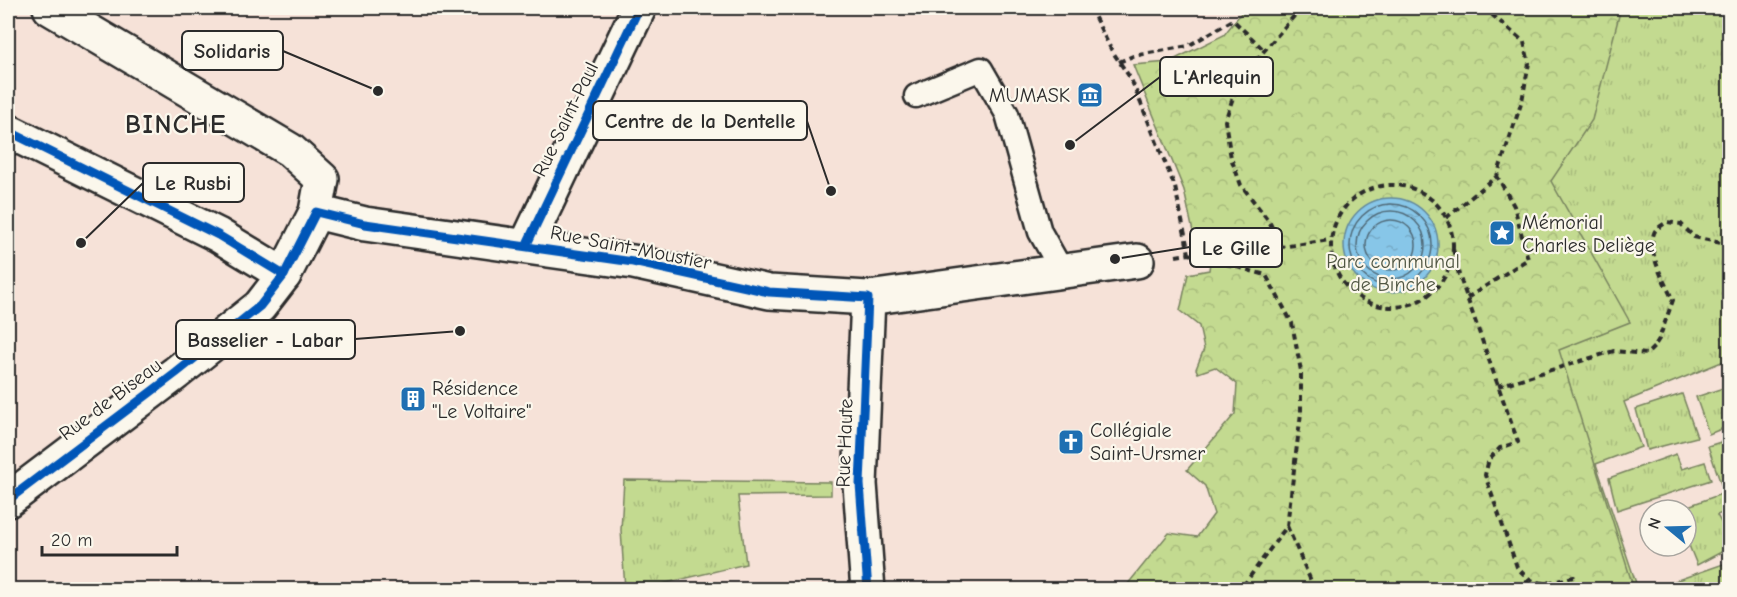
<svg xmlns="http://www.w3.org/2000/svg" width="1737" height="597" font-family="'Comic Neue',sans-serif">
<defs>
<pattern id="grass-tufts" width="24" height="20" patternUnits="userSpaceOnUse" patternTransform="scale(1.5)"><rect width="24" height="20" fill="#c3da90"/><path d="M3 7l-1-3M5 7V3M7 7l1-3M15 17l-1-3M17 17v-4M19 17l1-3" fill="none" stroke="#a8bb7c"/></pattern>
<pattern id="forest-crowns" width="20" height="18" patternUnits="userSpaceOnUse" patternTransform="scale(1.5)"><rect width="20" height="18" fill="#c3da90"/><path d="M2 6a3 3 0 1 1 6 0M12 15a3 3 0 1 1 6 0" fill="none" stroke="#a8bb7c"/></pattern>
<pattern id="water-ripples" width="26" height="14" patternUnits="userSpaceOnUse" patternTransform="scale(1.5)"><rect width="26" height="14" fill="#87c6e8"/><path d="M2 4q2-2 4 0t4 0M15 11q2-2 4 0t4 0" fill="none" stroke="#75aac7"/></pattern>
</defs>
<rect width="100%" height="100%" fill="#f6e2d8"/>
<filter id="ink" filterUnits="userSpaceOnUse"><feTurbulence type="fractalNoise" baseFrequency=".0167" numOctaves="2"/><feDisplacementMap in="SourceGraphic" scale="12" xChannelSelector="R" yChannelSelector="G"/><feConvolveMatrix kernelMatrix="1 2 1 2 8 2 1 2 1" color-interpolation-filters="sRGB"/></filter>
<g filter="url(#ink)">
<g fill="url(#grass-tufts)" stroke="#77825e" stroke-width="1.5">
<path d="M1517 8H1717L1730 31 1729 359 1624 402 1641 447 1596 464 1638 589H1607L1545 287Z"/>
<path d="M1729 386V426L1709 434 1696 397Z"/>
<path d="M1682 394 1697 437 1647 450 1636 409Z"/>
<path d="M1727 440 1730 447 1729 510 1717 515 1729 537V548L1697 565 1686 538V510H1677L1724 493 1708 446Z"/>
<path d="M1676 454 1682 469 1705 462 1711 480 1617 510 1609 478Z"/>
<path d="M624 480 831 482V495L738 496 746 564 641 589H625L621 530Z"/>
<path d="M1729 562V589H1674L1672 582Z"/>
</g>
<path fill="url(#forest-crowns)" stroke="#77825e" stroke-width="1.5" d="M1245 8H1621L1592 120 1551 181 1630 322 1559 350 1634 589 1123 590 1169 533 1197 537 1214 514 1205 486 1187 470 1235 414 1237 384 1215 367 1198 373 1196 369 1204 349 1199 326 1180 311 1188 274 1209 270 1213 237 1193 232 1184 190 1133 65 1169 62 1224 35Z"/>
<circle fill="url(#water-ripples)" stroke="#62889c" stroke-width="1.5" cx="1391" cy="245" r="47"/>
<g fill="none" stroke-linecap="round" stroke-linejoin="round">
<g stroke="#506977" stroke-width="1.5">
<circle cx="1391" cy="245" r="41"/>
<circle cx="1391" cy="245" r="34"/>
<circle cx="1391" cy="245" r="25"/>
</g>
<g stroke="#2b2b2b" stroke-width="27">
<path id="service" d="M916 96 981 69 1007 114 1040 232 1062 271"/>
</g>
<g stroke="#2b2b2b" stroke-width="38">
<g id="minor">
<path d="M8 131 218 235 284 275"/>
<path d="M316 212 365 224 633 262 769 292 868 298 1137 261"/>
<path d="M526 246 639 8"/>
<path d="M8 500 176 373 260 306 284 275 316 212 322 179 290 150 50 8"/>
<path d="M868 590 860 484 868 298"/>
</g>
</g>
<g stroke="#2b2b2b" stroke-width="4" stroke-dasharray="6 4.5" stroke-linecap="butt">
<path d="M1090 8 1112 51 1131 79 1175 187 1189 254 1281 247 1330 240"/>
<path d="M1119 62 1133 56 1188 46 1233 20 1265 51"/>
<circle cx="1392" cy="246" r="61"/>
<path d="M1446 218 1497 176 1522 101 1529 63 1524 42 1484 8"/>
<path d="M1281 247 1269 221 1241 185 1231 158 1225 121 1239 80 1301 8"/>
<path d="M1453 249 1459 275 1518 442 1500 448 1489 459 1485 475 1517 567C1537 591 1547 582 1574 577L1578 590"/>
<path d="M1176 256 1189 254 1266 275 1292 323 1301 371V413L1287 526 1240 590"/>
<path d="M1467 298 1528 259 1514 206 1497 176"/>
<path d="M1498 386 1614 351 1647 354 1654 347 1659 339 1673 300C1665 283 1645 249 1655 231 1658 227 1663 225 1667 222L1681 224 1694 237 1730 245"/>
<path d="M1287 526 1315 590"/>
<path d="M1527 580 1529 590"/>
</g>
<use href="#service" stroke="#fbf7ec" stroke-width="22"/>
<use href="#minor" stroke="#fbf7ec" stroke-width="33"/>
<g stroke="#fbf7ec" stroke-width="13">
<g id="cycleway">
<path d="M8 131 218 235 284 275"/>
<path d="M526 246 639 8"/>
<path d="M8 500 176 373 260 306 284 275 316 212 365 224 633 262 769 292 868 298 860 484 868 590"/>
</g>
</g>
<use href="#cycleway" stroke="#0057b8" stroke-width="9"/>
</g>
</g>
<defs>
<g id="museum-square" transform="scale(1.35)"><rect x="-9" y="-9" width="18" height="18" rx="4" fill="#1f6fb2" stroke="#fbf7ec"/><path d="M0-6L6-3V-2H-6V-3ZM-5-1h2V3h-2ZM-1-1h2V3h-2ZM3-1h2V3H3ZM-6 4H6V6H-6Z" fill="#fff"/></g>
<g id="sight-square" transform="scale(1.35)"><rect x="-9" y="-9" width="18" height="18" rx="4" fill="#1f6fb2" stroke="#fbf7ec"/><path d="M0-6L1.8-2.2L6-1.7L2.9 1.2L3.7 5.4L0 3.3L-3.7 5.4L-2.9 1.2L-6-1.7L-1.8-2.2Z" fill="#fff"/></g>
<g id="building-square" transform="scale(1.35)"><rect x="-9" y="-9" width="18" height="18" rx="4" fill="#1f6fb2" stroke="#fbf7ec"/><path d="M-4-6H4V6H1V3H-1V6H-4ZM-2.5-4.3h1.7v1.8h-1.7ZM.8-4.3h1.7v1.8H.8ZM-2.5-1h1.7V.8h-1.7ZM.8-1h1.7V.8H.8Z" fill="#fff"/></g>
<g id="church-square" transform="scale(1.35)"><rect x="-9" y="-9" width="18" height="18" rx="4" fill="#1f6fb2" stroke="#fbf7ec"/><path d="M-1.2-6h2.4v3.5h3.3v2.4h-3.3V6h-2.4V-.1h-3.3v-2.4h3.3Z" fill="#fff"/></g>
</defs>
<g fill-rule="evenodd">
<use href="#museum-square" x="1090" y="95"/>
<use href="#sight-square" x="1502" y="233"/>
<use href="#building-square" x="413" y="399"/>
<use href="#church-square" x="1071" y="442"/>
</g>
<g text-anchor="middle" stroke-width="4.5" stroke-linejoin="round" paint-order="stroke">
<g font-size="20" fill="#2b2b2b" stroke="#fbf7ec" text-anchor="start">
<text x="1070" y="102" text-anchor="end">MUMASK</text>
<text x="1522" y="229">Mémorial<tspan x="1522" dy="23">Charles Deliège</tspan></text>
<text x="432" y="395">Résidence<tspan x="432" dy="23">"Le Voltaire"</tspan></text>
<text x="1090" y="437">Collégiale<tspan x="1090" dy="23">Saint-Ursmer</tspan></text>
</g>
<g font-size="20" fill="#2b2b2b" stroke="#fbf7ec">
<text transform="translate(565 119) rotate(-64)" y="7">Rue Saint-Paul</text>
<text transform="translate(631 247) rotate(11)" y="7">Rue Saint-Moustier</text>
<text transform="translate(110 399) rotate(-37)" y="7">Rue de Biseau</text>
<text transform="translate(844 443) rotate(-88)" y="7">Rue Haute</text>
</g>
<g font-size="20" fill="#515744" stroke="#fbf7ec">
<text x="1393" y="268">Parc communal<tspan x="1393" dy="23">de Binche</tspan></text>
</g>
<g font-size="26" font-weight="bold" letter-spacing="1.5" fill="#2b2b2b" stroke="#fbf7ec">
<text x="176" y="133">BINCHE</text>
</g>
</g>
<path fill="none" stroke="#2b2b2b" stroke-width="2" d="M378 91L283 51M1070 145L1160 77M831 191L807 121M81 243L143 183M1115 259L1190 247M460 331L355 339"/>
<g fill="#2b2b2b" stroke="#fbf7ec" stroke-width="2">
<circle cx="378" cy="91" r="6"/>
<circle cx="1070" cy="145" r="6"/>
<circle cx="831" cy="191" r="6"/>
<circle cx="81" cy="243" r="6"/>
<circle cx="1115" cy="259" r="6"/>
<circle cx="460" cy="331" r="6"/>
</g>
<g fill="#fbf7ec" stroke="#2b2b2b" stroke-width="2">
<rect x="182" y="31" width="101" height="39" rx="6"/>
<rect x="1160" y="57" width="113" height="39" rx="6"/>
<rect x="593" y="101" width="214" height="39" rx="6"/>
<rect x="143" y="163" width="101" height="39" rx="6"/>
<rect x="1190" y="228" width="92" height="39" rx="6"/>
<rect x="176" y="320" width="179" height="39" rx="6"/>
</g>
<g font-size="21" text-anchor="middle" font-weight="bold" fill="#2b2b2b">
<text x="232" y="58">Solidaris</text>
<text x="1217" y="84">L'Arlequin</text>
<text x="700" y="128">Centre de la Dentelle</text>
<text x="193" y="190">Le Rusbi</text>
<text x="1236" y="255">Le Gille</text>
<text x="265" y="347">Basselier - Labar</text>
</g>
<rect width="1737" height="597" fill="none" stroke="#fbf7ec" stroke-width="30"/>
<rect x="15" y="15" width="1707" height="567" fill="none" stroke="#2b2b2b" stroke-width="2" filter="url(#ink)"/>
<g transform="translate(1668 528) rotate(289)"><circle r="28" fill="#fbf7ec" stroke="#a8a59f" stroke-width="1.5"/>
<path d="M0-4.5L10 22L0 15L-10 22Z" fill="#1f6fb2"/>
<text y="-9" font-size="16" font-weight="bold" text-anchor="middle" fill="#2b2b2b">N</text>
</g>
<path d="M42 546v9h135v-9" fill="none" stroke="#2b2b2b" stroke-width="3"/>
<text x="51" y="546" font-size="18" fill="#2b2b2b" stroke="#fbf7ec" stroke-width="4.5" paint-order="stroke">20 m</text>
</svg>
